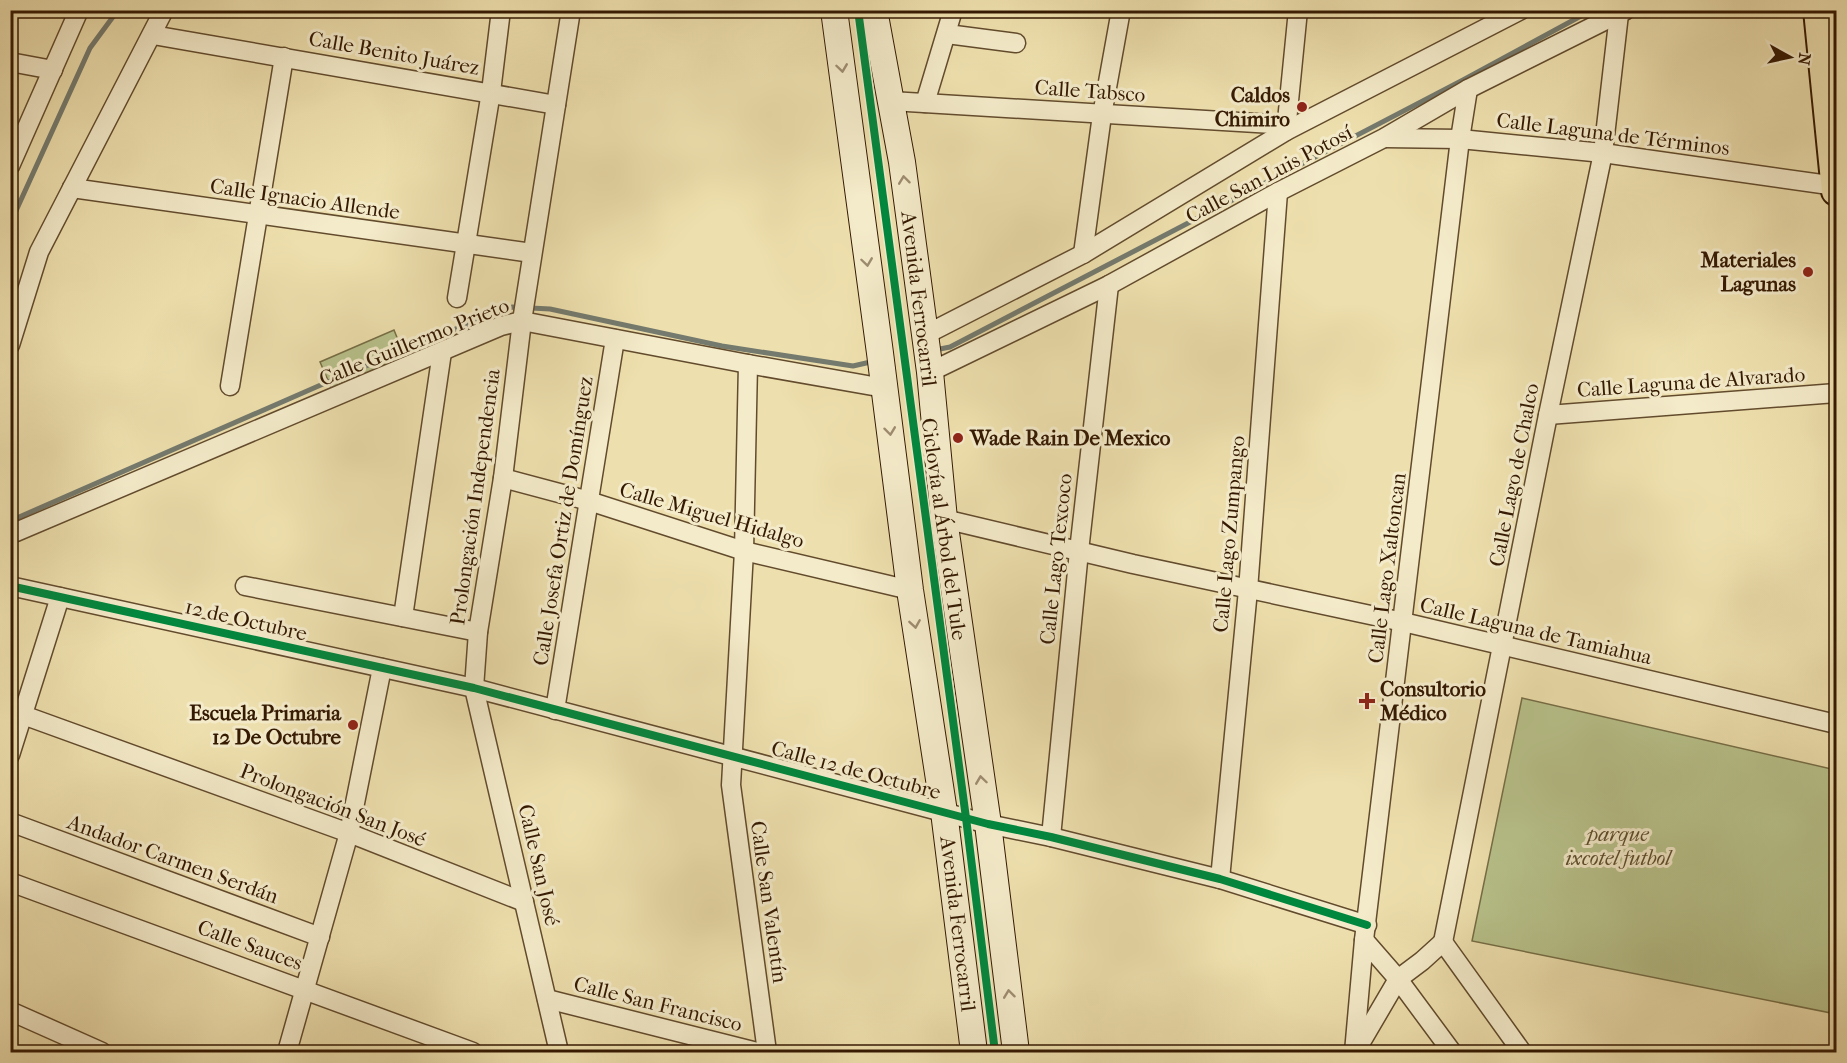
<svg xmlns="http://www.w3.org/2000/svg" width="1847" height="1063" font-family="'IM FELL French Canon',serif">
<rect width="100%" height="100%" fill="#eee0ae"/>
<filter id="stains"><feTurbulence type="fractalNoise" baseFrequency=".00333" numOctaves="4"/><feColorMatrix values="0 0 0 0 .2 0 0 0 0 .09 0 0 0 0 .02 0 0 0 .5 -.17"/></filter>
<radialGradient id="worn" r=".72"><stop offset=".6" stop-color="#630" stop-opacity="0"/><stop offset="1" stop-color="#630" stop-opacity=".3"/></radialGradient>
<g fill="#b8c28b" stroke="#766e46" stroke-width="1.5">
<path d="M394 330 407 362 334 394 320 362Z"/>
<path d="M1522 698 1836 770V1014L1472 941Z"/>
</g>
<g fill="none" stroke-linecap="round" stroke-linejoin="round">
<g stroke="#747a6e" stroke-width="5">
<path d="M10 229 15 213 90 48 118 10"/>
<path d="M935 350 950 347 1463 80 1592 10"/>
<path d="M10 521 323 384 430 339 512 307 550 309 722 346 853 366 875 361"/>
</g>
<g stroke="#624b2d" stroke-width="21">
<g id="minor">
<path d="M947 34 1016 43"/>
<path d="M153 35 556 105"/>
<path d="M10 62 53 70"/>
<path d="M891 101 1287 125"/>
<path d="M925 103 953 10"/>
<path d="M1286 131 1298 10"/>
<path d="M1385 138 1460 139 1603 153 1836 186"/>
<path d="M10 166 79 10"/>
<path d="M72 188 532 253"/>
<path d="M1083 254 1102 115 1121 10"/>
<path d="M457 298 491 92 501 10"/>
<path d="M923 336 1083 254 1286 131 1521 10"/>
<path d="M10 345 39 252 164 10"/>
<path d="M748 364 744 551 731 785 767 1052"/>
<path d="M930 372 1109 285 1278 192 1384 138 1468 89 1626 10"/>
<path d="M230 386 284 57"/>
<path d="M1548 415 1836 393"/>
<path d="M503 478 589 501 744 551 910 590"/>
<path d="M944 519 1133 564 1403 622 1836 724"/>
<path d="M16 532 501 326 522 321 748 364 884 388"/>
<path d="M10 586 474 688 988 824 1051 837 1220 879 1367 925"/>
<path d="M245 586 478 632"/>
<path d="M403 617 442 352"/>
<path d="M555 710 615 339"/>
<path d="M23 715 349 833 524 902"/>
<path d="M10 755 60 597"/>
<path d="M10 822 320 937"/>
<path d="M1051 837 1079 551 1109 285"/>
<path d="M1220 879 1248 590 1278 192"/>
<path d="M10 882 473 1052"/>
<path d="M1364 940 1398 979 1452 1052"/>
<path d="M1443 942 1548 415 1603 153 1619 14"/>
<path d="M1443 942 1522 1052"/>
<path d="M547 999 757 1052"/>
<path d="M10 1011 102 1052"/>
<path d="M1357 1049 1398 979 1422 961 1443 942"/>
<path d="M287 1052 349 833 382 668"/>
<path d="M559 1052 474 688 478 632 503 478 522 321 571 10"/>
<path d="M1354 1052 1364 940 1460 139 1468 89"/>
</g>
</g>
<g stroke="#341902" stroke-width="28">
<g id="secondary">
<path d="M834 10 880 353 910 590 944 812 974 1052"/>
<path d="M874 10 902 162 930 372 944 519 988 824 1016 1052"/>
</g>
</g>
<g stroke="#341902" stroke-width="32">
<path id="primary" d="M1818 10 1836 191"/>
</g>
<use href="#minor" stroke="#f4ebca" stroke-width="18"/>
<use href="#secondary" stroke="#f4ebca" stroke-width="26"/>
<use href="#primary" stroke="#eee0ae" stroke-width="28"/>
<g stroke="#f4ebca" stroke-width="11">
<g id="cycleway">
<path d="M858 10 966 818 995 1052"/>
<path d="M10 586 474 688 988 824 1051 837 1220 879 1367 925"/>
</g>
</g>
<use href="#cycleway" stroke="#00873e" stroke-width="8"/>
</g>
<defs><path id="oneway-chevron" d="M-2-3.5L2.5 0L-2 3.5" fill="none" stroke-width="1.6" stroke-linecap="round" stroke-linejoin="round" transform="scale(1.5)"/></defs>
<g stroke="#9e8c70">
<use href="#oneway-chevron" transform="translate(842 68) rotate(82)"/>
<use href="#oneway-chevron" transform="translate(904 180) rotate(-97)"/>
<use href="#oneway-chevron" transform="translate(867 262) rotate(82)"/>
<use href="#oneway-chevron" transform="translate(890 431) rotate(83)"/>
<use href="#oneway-chevron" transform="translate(915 624) rotate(81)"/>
<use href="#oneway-chevron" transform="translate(981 780) rotate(-98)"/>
<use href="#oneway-chevron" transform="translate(1009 994) rotate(-97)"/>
</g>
<g fill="#8f2418" stroke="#f4ebca" stroke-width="2">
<circle cx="1302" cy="107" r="6"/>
<circle cx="1808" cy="272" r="6"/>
<circle cx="958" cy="438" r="6"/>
<path d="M1364 692h6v6h6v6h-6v6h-6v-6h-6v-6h6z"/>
<circle cx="353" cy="725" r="6"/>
</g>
<g text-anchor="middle" stroke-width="6" stroke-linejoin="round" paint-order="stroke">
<g font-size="21" fill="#341902" stroke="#f4ebca">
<text transform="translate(394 53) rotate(10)" y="7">Calle Benito Juárez</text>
<text transform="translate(1090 91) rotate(4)" y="7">Calle Tabsco</text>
<text transform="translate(1613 134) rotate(7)" y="7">Calle Laguna de Términos</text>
<text transform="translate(1269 174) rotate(-28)" y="7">Calle San Luis Potosí</text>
<text transform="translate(305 199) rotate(8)" y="7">Calle Ignacio Allende</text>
<text transform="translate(919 299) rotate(83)" y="7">Avenida Ferrocarril</text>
<text transform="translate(414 342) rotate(-22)" y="7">Calle Guillermo Prieto</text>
<text transform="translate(1691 382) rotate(-4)" y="7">Calle Laguna de Alvarado</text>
<text transform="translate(1514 475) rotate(-79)" y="7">Calle Lago de Chalco</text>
<text transform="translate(475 497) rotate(-82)" y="7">Prolongación Independencia</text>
<text transform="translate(712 515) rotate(16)" y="7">Calle Miguel Hidalgo</text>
<text transform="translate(563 521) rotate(-81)" y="7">Calle Josefa Ortiz de Domínguez</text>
<text transform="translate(944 529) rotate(82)" y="7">Ciclovía al Árbol del Tule</text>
<text transform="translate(1229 534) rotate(-85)" y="7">Calle Lago Zumpango</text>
<text transform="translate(1056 559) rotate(-84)" y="7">Calle Lago Texcoco</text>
<text transform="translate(1387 568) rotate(-83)" y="7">Calle Lago Xaltoncan</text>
<text transform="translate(246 620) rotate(13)" y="7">12 de Octubre</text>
<text transform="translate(1536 631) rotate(13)" y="7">Calle Laguna de Tamiahua</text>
<text transform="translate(856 770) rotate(15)" y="7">Calle 12 de Octubre</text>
<text transform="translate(333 805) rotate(21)" y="7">Prolongación San José</text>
<text transform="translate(173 859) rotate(20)" y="7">Andador Carmen Serdán</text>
<text transform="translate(539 865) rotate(77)" y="7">Calle San José</text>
<text transform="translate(769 902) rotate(82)" y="7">Calle San Valentín</text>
<text transform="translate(958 924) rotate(83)" y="7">Avenida Ferrocarril</text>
<text transform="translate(250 945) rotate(20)" y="7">Calle Sauces</text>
<text transform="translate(658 1004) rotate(14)" y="7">Calle San Francisco</text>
</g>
<g font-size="21" font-weight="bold" fill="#341902" stroke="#f4ebca" text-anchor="end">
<text x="1290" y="102">Caldos<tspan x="1290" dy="24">Chimiro</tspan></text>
<text x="1796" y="267">Materiales<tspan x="1796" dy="24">Lagunas</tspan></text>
<text x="970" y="445" text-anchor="start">Wade Rain De Mexico</text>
<text x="1380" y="696" text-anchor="start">Consultorio<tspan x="1380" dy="24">Médico</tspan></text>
<text x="341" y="720">Escuela Primaria<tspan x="341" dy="24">12 De Octubre</tspan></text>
</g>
<g font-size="21" font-style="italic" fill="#5c4c2b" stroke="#f4ebca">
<text x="1618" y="841">parque<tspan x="1618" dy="24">ixcotel futbol</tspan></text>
</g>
</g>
<rect width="1847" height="1063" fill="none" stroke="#eee0ae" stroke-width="36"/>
<rect x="12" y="12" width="1823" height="1039" fill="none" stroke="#341902" stroke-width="3"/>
<rect x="18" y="18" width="1811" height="1027" fill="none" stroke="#341902" stroke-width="1.5"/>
<g transform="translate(1790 57) rotate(98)" stroke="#f4ebca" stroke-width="4.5" paint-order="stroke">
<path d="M0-4.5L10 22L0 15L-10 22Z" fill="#341902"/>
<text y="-9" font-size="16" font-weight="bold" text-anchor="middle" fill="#341902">N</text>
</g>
<rect width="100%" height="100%" filter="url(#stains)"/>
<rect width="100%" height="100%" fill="url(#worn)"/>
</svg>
